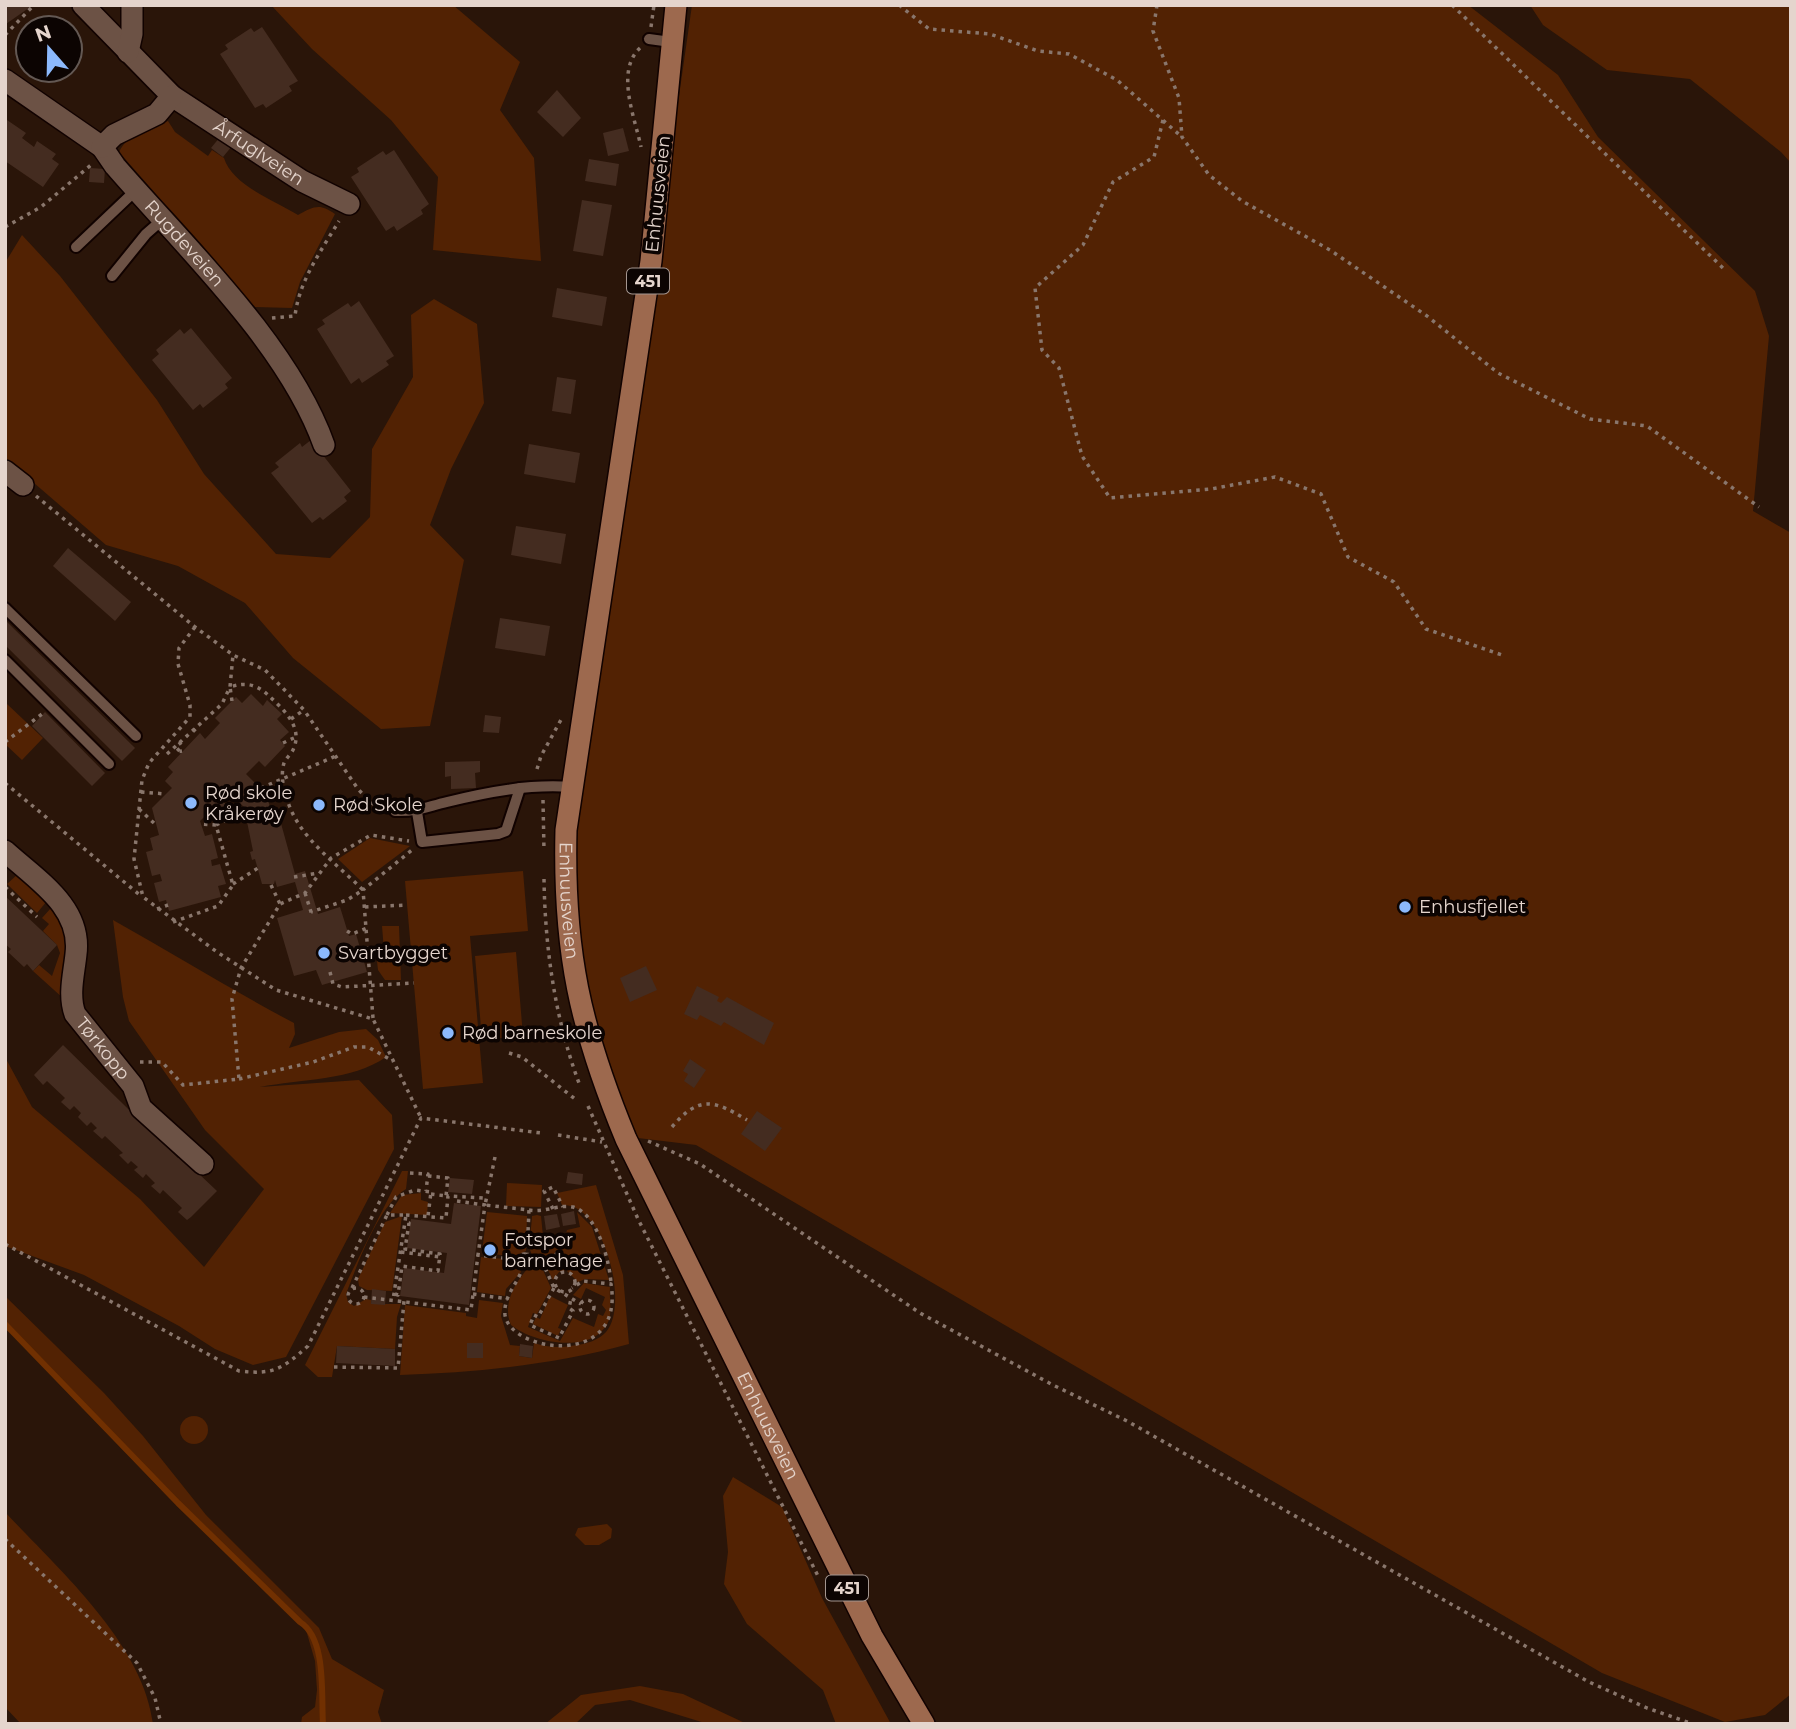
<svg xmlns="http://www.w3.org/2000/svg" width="1796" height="1729" font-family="Montserrat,sans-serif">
<rect width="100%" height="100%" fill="#2a1509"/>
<g fill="#522203">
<path d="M271 5H453L520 62 500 110 534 158 541 261 433 250 438 177 391 120 312 49Z"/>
<path d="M692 5H1468L1558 75 1598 137 1755 291 1769 336 1753 511 1791 533V1694L1765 1715 1725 1722 1602 1673 696 1145 638 1138 598 1053 568 873Z"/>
<path d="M1530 5H1791V163L1781 152 1690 79 1607 70 1543 25Z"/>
<path d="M168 121 175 132 208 156 212 150 224 158C232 185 275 201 298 215 314 206 320 203 335 214L300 282 292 308 255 307 119 152C129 132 148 128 168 121Z"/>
<path d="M22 235 60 276 157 400 204 474 276 554 330 558 370 517 372 449 413 377 411 315 434 299 477 324 484 403 451 469 430 525 464 560 430 726 381 729 293 658 245 603 178 566 106 545 5 458V263Z"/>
<path d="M7 704 43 738 22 760 5 744Z"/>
<path d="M370 838 410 846 362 882 338 859Z"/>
<path d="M523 871 528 931 470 936 483 1083 423 1089 405 881Z"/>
<path d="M18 874 47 901 37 913 7 884Z"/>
<path d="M51 908 66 931 64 999 33 971 39 965 52 976 60 953 57 945 43 931 49 924 42 918Z"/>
<path d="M113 920C174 954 233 991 294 1023L295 1034 289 1048 339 1032 366 1029 378 1040 386 1057C352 1081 300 1079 260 1087L359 1080 392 1115 394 1149 286 1357 253 1365 215 1349 179 1326 84 1275 5 1246V1057L32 1107 140 1199 204 1267 264 1189 205 1130 129 1021 123 997Z"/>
<path d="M382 926H399L401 980H385L378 970 376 952 384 951Z"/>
<path d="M516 952 523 1036 482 1040 475 956Z"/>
<path d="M402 1171H408L406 1189C378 1206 358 1263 346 1294L348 1302 354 1306 366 1299 371 1300V1304H401L397 1317 395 1349 337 1346 332 1377H318L305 1365Z"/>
<path d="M507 1183 542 1185 541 1207 506 1206Z"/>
<path d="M596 1185 623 1275 629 1344C553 1365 478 1372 400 1375L405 1305 466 1313V1316L477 1318 479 1300 503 1303 501 1316 510 1345 520 1346 519 1356 532 1358 534 1343C549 1348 561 1348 577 1345 586 1344 599 1340 606 1332 630 1306 604 1202 562 1205L557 1193Z"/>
<path d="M421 1193V1200L428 1202 427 1215 390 1213 402 1195Z"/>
<path d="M487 1212 527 1216 526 1251 514 1257 482 1252Z"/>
<path d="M577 1212 592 1227 609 1280 585 1279 578 1282 566 1270 559 1272 553 1280 547 1268 562 1251 567 1230 580 1227Z"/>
<path d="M537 1215 541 1216 543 1236 556 1234 557 1238H560L558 1250 544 1265C522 1252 531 1241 532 1216Z"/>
<path d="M402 1216 392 1291 367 1290 359 1286 358 1279 385 1222Z"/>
<path d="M481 1257C496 1259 516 1256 521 1272L506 1289 505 1296 477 1292Z"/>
<path d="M532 1264 543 1270 551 1288 537 1314 533 1313 528 1327 560 1341 573 1318 594 1327 598 1314 603 1316 606 1310 602 1305 605 1297 586 1288 581 1299 573 1295 584 1283 610 1287C609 1297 612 1310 609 1320 595 1356 533 1343 511 1325 501 1302 518 1278 532 1264Z"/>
<path d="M5 1296 104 1393 143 1436 206 1515 319 1628 332 1659 384 1690 378 1712 382 1724H301L302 1717 315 1707 317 1690 315 1661 306 1630 170 1499 5 1326Z"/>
<path d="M550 1296 568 1305 558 1328 561 1329 558 1336 533 1324 536 1317 540 1319Z"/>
<circle cx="194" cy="1430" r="14"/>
<path d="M733 1477 782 1507 822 1598 891 1724H836L823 1690 747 1624 724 1584 728 1552 723 1496Z"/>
<path d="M5 1512C58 1569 143 1643 153 1724H21L5 1707Z"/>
<path d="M607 1524 612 1529 611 1538 599 1545H585L575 1535 578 1528Z"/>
<path d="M640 1686 683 1694 747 1724H708L630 1700 595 1705 575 1724H545L581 1695Z"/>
</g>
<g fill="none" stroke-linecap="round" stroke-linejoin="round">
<path stroke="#713001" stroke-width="6" d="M5 1324 178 1503 300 1622C327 1639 321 1695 323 1724"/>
</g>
<g fill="#442c20">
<path d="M5 5H33L6 24Z"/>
<path d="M262 27 298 81 289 86 292 91 266 108 263 104 255 108 220 54 228 49 225 45 251 28 254 32Z"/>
<path d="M557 90 581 118 563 137 537 112Z"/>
<path d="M7 120 26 133 22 138 34 147 37 141 56 154 52 159 59 164 43 187 5 161Z"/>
<path d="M623 128 629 151 608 156 603 133Z"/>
<path d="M220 137 232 146 223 157 211 148Z"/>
<path d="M394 150 429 204 421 210 423 214 397 231 394 226 386 231 351 177 359 172 357 168 383 151 386 155Z"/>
<path d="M589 159 619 164 616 186 585 181Z"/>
<path d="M90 168 105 169 104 183 89 182Z"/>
<path d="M582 200 612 205 603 256 573 251Z"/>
<path d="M557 288 607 297 602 326 552 317Z"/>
<path d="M359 301 394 356 386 361 389 365 362 383 359 378 351 384 317 329 325 324 322 320 348 303 351 307Z"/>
<path d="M191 328 232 378 225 384 228 388 203 408 200 404 193 410 152 360 159 354 156 350 180 329 184 334Z"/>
<path d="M557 377 576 380 571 414 552 411Z"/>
<path d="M311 440 351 491 344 497 347 501 323 520 320 517 312 523 271 473 279 467 275 463 300 443 302 447Z"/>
<path d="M529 444 580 453 575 483 524 474Z"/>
<path d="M516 526 566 534 561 564 511 555Z"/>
<path d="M68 548 131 602 115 621 53 566Z"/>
<path d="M500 618 550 626 545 656 495 648Z"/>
<path d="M5 620 135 748 122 761 5 645Z"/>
<path d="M251 694 263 706 267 700 282 714 277 719 289 732 280 740 285 746 265 767 259 761 246 774 266 794 271 810 277 809 295 874 305 871 318 914 340 907 349 936 356 934 367 972 322 985 316 970 294 976 277 918 303 910 295 882 277 887 275 880 274 884H262L255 859 252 860 250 852 253 851 244 807 229 793 221 800 227 805 217 815 212 809 200 821 205 836 212 834 218 858 211 860 212 866 220 864 226 884 218 886 221 897 169 911 166 900 159 902 154 883 162 881 160 874 152 876 146 852 153 850 150 838 159 835 152 808 172 788 165 781 173 772 168 767 200 733 205 739 220 723 215 718 236 697 242 703Z"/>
<path d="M45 712 105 773 92 786 32 726Z"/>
<path d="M485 715 501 717 499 733 483 732Z"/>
<path d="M480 761V772L475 773 476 788 451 789V776L445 777V762Z"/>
<path d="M5 896 57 945 33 971 27 964 24 967 8 952 11 949 5 944Z"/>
<path d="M646 966 657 990 630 1002 620 978Z"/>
<path d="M697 986 719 997 717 1001 721 1003 727 997 774 1023 764 1045 724 1022 721 1026 700 1015 697 1020 684 1014Z"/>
<path d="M63 1045 178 1158 180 1156 217 1191 191 1217 187 1220 178 1212 182 1208 163 1190 160 1194 151 1186 155 1183 146 1174 143 1178 134 1170 138 1167 131 1161 128 1164 119 1155 123 1153 105 1136 102 1139 93 1131 97 1128 91 1122 87 1126 78 1117 81 1113 74 1106 70 1110 61 1102 65 1098 47 1081 43 1085 34 1075Z"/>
<path d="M690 1059 706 1070 694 1088 684 1081 688 1074 683 1071Z"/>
<path d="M757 1111 782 1128 765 1151 741 1134Z"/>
<path d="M568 1172 583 1174 582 1185 566 1183Z"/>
<path d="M450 1178 474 1180 472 1194 448 1192Z"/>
<path d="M454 1203 481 1206 469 1305 400 1296 404 1268 444 1273 447 1253 407 1248 411 1219 451 1224Z"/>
<path d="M574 1211 576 1224 563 1226 561 1214Z"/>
<path d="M557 1214 560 1227 546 1230 544 1216Z"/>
<path d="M372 1289 386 1291 385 1305 371 1304Z"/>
<rect x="467" y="1343" width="16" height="15"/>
<path d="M520 1344 533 1346 532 1358 519 1356Z"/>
<path d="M337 1346 395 1349V1366L336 1363Z"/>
</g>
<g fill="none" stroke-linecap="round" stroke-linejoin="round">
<g stroke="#110200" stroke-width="14">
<g id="service">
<path d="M649 39 671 42"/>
<path d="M76 247 136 190"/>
<path d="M112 276 146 234 162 220"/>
<path d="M5 608 136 736"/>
<path d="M5 660 109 764"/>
<path d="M395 811C417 812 426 807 447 802 488 792 529 784 571 787"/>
<path d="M417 812 422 842 498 834 506 831 520 788"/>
</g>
</g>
<g stroke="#110200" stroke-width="24">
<g id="minor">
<path id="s1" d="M83 5 172 96 302 181 349 204"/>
<path d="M128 52 132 34V5"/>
<path id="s2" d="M5 80 102 147 115 166C185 247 288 344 324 445"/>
<path d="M102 147 114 135 157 114 172 96"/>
<path d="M5 471 23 485"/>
<path id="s3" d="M5 851C37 880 82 907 76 954 74 974 68 995 75 1014L133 1086 141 1108 203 1164"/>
</g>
</g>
<g stroke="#110200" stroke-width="24">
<g id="primary">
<path id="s4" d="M676 5 651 261 566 830C563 951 580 1028 626 1139L872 1636 924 1724"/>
</g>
</g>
<g stroke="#89766c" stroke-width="3.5" stroke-dasharray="3.5 5" stroke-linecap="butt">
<path d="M899 5 929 29 990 34 1038 51 1069 54 1117 80 1182 137"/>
<path d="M1157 5 1153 31 1179 98 1182 137 1209 175 1242 201 1330 250 1427 316 1498 373 1590 419 1647 426 1759 507"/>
<path d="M1452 5 1725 270"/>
<path d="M651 27 654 5"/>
<path d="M5 35 34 5"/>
<path d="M640 48C615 71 635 118 641 147"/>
<path d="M1163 120 1154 157 1113 182 1083 245 1035 288 1042 350 1059 368 1082 456 1110 498 1211 489 1275 477 1321 494 1348 557 1394 582 1426 629 1502 655"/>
<path d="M5 227 41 207 91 165"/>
<path d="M272 318 295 316C299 281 321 251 339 221"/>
<path d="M36 496 195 627 233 655 265 670 304 710 358 789 371 803 383 807"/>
<path d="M195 627 179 648 178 664 190 705V717L149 763 142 780 134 859 143 897 217 952 276 990 373 1019 421 1118"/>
<path d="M232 701 230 687C245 682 256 684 268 695 283 709 304 727 293 750 291 754 286 758 284 763 280 776 284 793 289 805 302 840 337 864 363 890L347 900 311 912"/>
<path d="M291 719 304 710"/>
<path d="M193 729 198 734"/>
<path d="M5 742 42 714"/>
<path d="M179 742 182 746 176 752 182 751"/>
<path d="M283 743 296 737"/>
<path d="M167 754 222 704 230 687 233 655"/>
<path d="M537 769 541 756 562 718"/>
<path d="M5 783 141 896"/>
<path d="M261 788 336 756"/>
<path d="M141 792 166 794"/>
<path d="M543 800 544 851"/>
<path d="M139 809 156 825"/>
<path d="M216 825 245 811"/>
<path d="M294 877 319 873"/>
<path d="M544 879C545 948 555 1019 579 1083"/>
<path d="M233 884 258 868"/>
<path d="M271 885 280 904"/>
<path d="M5 887 37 917"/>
<path d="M305 893 312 915"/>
<path d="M365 907 407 905"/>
<path d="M157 909 168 905"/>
<path d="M173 922 218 906 233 885 216 825 201 824"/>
<path d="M347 931 352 934 367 928"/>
<path d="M330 972 333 984 342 987 414 983"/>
<path d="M373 1018 363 890 412 850"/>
<path d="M509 1053 522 1057 575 1099"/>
<path d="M140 1062H162L183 1085 239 1079 232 999 241 968 280 904 305 893 331 858 371 835 409 841"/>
<path d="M239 1079 313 1062 354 1047H368L393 1061"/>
<path d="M588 1106 638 1219 819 1578"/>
<path d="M672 1127C699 1095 714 1100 747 1120"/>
<path d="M558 1135 602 1142"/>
<path d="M648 1141 700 1164 920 1313 1053 1385 1127 1421 1589 1682 1647 1708 1693 1724"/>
<path d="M495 1157 485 1205 529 1210 527 1254"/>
<path d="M410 1173 428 1174 426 1191"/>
<path d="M428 1176 448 1178 446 1196"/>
<path d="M431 1194 446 1196"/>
<path d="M457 1201 485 1205 478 1255 518 1260"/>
<path d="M553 1209 544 1191 553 1187 563 1207"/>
<path d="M529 1210C544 1213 559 1204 573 1207 598 1214 610 1263 611 1284"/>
<path d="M387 1215 396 1197 415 1190 431 1192 428 1216"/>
<path d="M406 1215 446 1218 448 1196 485 1198"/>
<path d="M5 1244 239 1371C274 1375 282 1369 308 1346L421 1118 541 1133"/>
<path d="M401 1252 440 1257"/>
<circle cx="524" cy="1260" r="6"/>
<path d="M530 1260 546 1270 554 1288 581 1304"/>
<path d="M523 1266C519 1283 503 1295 505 1315 510 1352 625 1370 611 1284L583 1281 572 1288"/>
<path d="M544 1268 560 1250 562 1235"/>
<circle cx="565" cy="1282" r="10"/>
<circle cx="356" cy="1296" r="8"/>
<path d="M352 1288 387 1215H406L393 1300"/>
<path d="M554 1288 538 1317 534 1315 530 1325 559 1338 573 1311 569 1308 571 1299"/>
<path d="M395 1294 398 1295 402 1266 438 1271 440 1254 405 1249 409 1223 405 1222"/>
<path d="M473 1294 508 1299"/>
<path d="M364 1297 471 1310 478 1255"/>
<circle cx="587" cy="1307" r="7"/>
<path d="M334 1367 398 1368 404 1301"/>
<path d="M5 1539 137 1663 155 1698 161 1724"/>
</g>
<use href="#service" stroke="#6c5245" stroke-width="10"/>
<use href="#minor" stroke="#6c5245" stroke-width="21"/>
<use href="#primary" stroke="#9d694e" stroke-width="21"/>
</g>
<g fill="#8cb9fc" stroke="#0c0402" stroke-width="2.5">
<circle cx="191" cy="803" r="7"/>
<circle cx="319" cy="805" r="7"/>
<circle cx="1405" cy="907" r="7"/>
<circle cx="324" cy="953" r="7"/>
<circle cx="448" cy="1033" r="7"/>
<circle cx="490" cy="1250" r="7"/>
</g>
<g text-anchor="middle" stroke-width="7" stroke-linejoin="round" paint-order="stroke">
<g fill="#0c0402" stroke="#a49690" stroke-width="2">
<rect x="627" y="268.5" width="42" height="25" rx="5"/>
<rect x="826" y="1575.5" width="42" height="25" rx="5"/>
</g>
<g font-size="16" font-weight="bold" fill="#e5d5cd">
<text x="648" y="287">451</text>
<text x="847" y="1594">451</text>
</g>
<g font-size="18" fill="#e5d5cd" stroke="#0c0402">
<text dy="6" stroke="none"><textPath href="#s1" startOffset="231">Årfuglveien</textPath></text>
<text transform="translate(658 194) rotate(-84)" y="6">Enhuusveien</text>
<text dy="6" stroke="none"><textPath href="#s2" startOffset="245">Rugdeveien</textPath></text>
<text dy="6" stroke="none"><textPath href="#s4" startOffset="903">Enhuusveien</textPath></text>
<text dy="6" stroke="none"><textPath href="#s3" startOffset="236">Tørkopp</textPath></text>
<text dy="6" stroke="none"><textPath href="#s4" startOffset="1470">Enhuusveien</textPath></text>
</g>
<g font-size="18" fill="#e5d5cd" stroke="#0c0402" text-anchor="start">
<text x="205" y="799">Rød skole<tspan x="205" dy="21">Kråkerøy</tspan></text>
<text x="333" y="811">Rød Skole</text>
<text x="1419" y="913">Enhusfjellet</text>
<text x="338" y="959">Svartbygget</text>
<text x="462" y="1039">Rød barneskole</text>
<text x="504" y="1246">Fotspor<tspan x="504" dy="21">barnehage</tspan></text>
</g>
</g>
<rect width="1796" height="1729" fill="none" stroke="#e5d5cd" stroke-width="14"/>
<g transform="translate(49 49) rotate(340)"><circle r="33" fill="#0c0402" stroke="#635853" stroke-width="2"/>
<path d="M0-5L12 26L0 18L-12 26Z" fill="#8cb9fc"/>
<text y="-10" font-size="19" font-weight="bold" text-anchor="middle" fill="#e5d5cd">N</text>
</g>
</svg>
